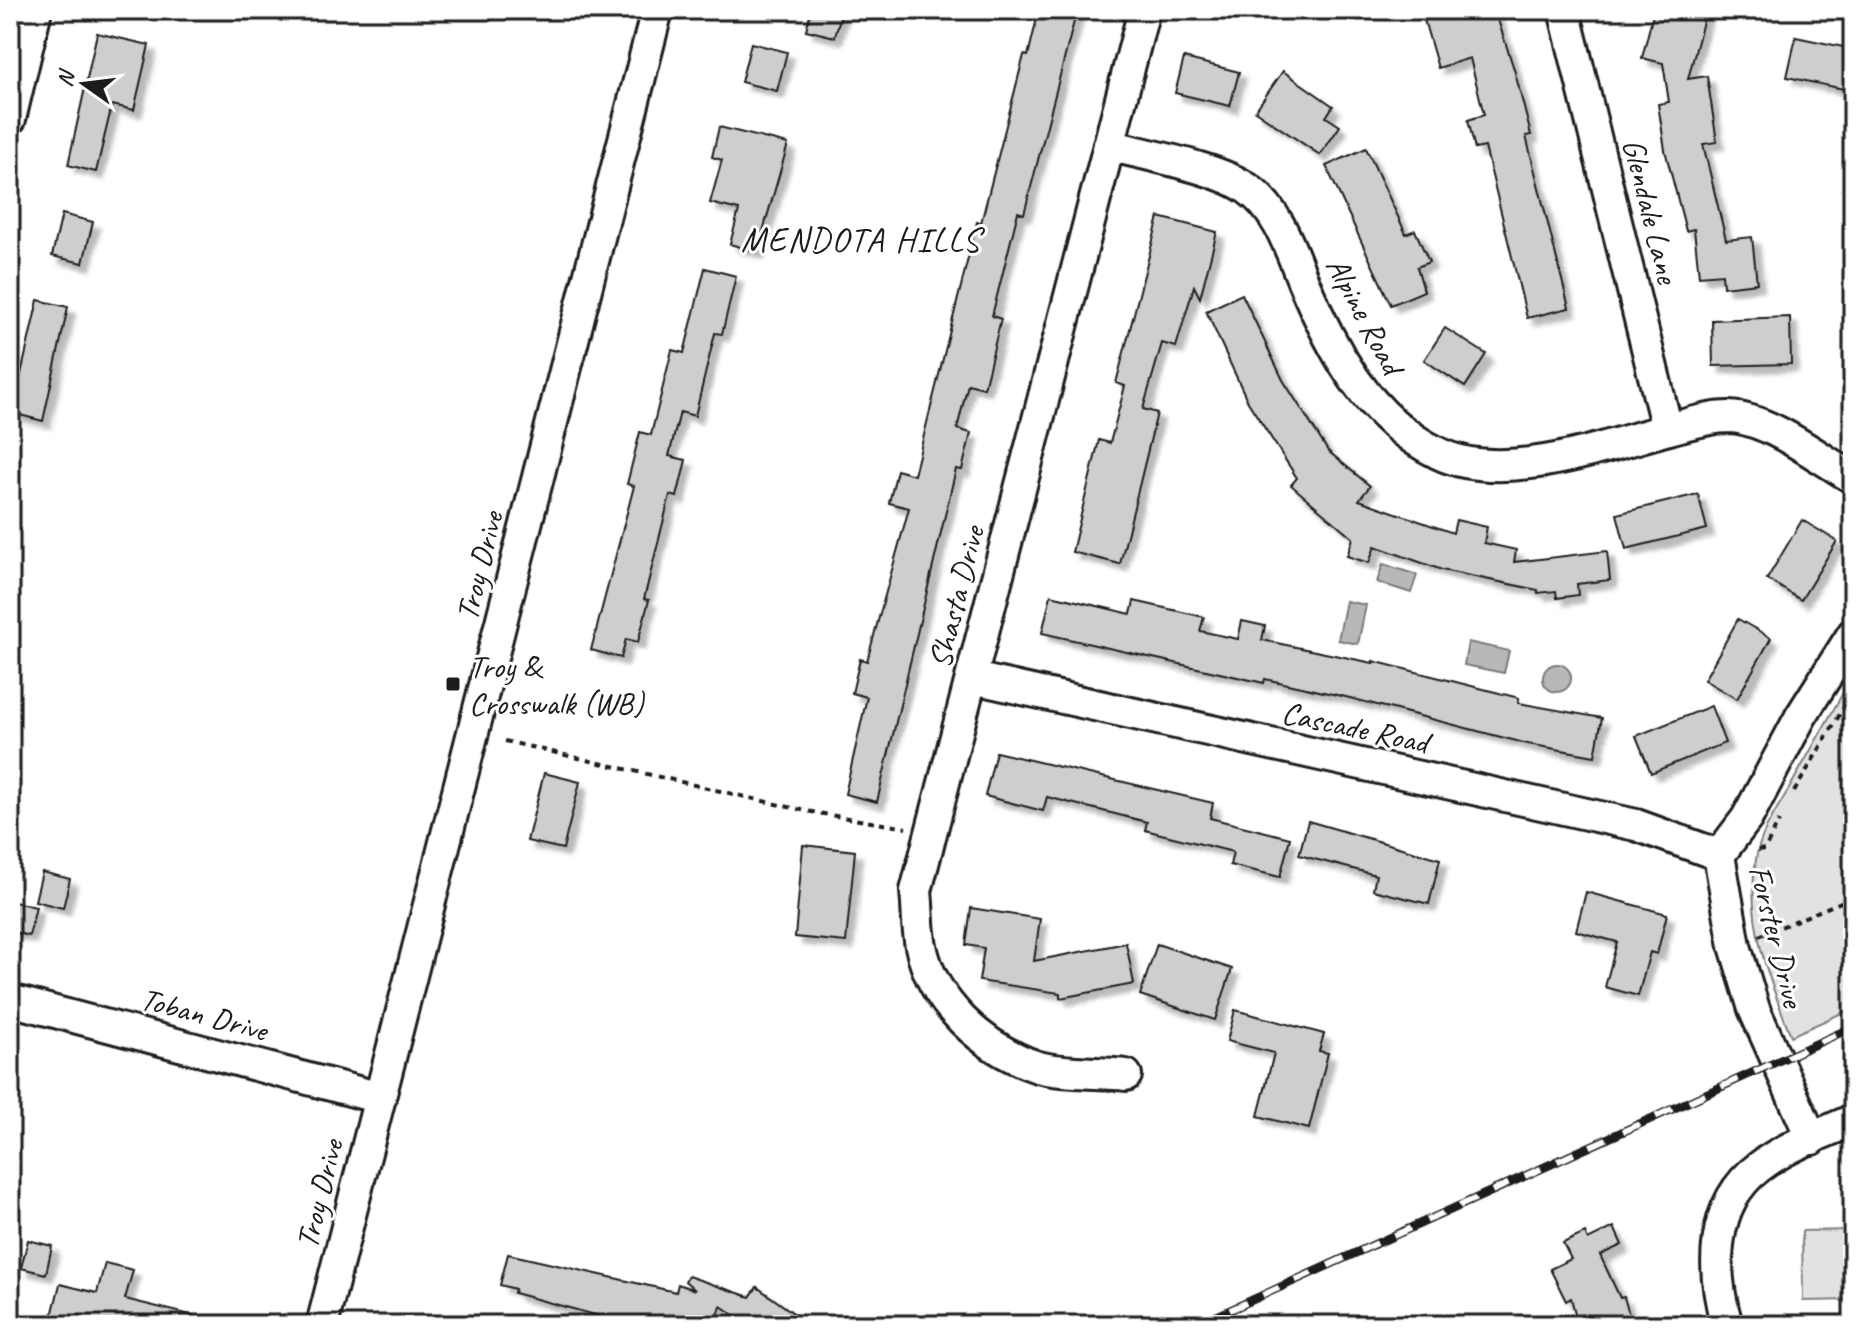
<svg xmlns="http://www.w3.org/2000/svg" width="1863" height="1335" font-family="Caveat,sans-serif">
<defs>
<filter id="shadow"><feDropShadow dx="7" dy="7" stdDeviation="2" flood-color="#0004"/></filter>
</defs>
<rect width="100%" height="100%" fill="#fff"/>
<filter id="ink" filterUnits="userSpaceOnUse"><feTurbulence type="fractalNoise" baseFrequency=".0125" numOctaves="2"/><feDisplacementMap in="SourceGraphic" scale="16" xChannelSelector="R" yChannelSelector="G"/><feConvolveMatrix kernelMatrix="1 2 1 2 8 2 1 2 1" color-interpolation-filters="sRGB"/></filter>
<g filter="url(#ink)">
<g fill="#e2e2e2" stroke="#7f7f7f" stroke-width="2">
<path d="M1853 675V1008L1791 1036C1769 980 1745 920 1756 859 1760 833 1777 809 1790 787 1811 750 1832 712 1853 675Z"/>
<path d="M1853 1230V1300L1803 1301 1802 1231Z"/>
</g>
<g fill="#b8b8b8" stroke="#7a7a7a" stroke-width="2">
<path d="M1383 564 1417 575 1411 593 1377 582Z"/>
<path d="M1346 601 1366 605 1358 644 1338 640Z"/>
<path d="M1468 642 1509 651 1504 673 1464 665Z"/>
<circle cx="1557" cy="678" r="14"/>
</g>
<g fill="#cecece" stroke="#1c1c1c" stroke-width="2" filter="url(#shadow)">
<path d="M811 10H842L835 37 806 30Z"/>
<path d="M1039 10H1077L1024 214 1018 212 992 316 1001 319 984 388 968 384 957 429 971 433 962 470 956 469 877 802 845 794 867 697 852 693 860 659 867 661 909 508 889 503 897 470 914 475 977 222 981 223 1024 55 1028 56Z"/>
<path d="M1458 10H1479L1481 18 1496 14 1514 69 1531 135 1526 136 1569 308 1527 318 1485 147 1475 149 1468 120 1484 115 1470 58 1438 68 1424 20Z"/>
<path d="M1654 10H1706L1688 79 1707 76 1717 142 1703 144 1726 240 1752 237 1757 283 1723 287 1722 274 1699 276 1694 229 1686 231 1665 150 1658 104 1669 102 1663 63 1642 58Z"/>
<path d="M97 33 149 45 134 110 112 105 96 172 68 165Z"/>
<path d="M1796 37 1853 49V91L1787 77Z"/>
<path d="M751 43 787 52 777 91 741 82Z"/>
<path d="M1184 58 1239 72 1230 106 1175 93Z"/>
<path d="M1283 71 1333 106 1326 117 1340 126 1320 155 1255 111Z"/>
<path d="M719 127 788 144 757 252 730 244 739 210 710 203 722 160 712 157Z"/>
<path d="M1366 148 1406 234 1415 230 1429 262 1417 267 1424 291 1391 305 1326 166Z"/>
<path d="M62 214 93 222 83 263 52 256Z"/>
<path d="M1159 217 1217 232 1200 298 1194 286 1176 347 1162 343 1143 409 1157 413 1120 564 1072 552 1099 440 1110 443 1125 386 1116 383Z"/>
<path d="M705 268 736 276 722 334 715 333 695 416 680 412 669 456 686 460 677 497 670 495 644 599 649 600 638 642 626 639 621 658 591 650 634 486 627 484 640 432 651 435 672 350 684 353Z"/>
<path d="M1242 294 1283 380 1328 451 1370 486 1359 500 1453 533 1456 520 1487 527 1484 543 1516 550 1514 562 1607 551 1610 580 1577 584 1578 595 1557 598 1556 591 1538 593V590L1442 570 1375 546 1369 563 1347 556 1353 538 1291 485 1297 478 1248 402 1206 311Z"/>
<path d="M38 300 68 307 43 421 12 413Z"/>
<path d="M1790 317 1791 364 1713 366 1712 320Z"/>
<path d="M1445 328 1486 354 1465 387 1424 360Z"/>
<path d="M1698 494 1707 529 1626 549 1617 514Z"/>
<path d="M1802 520 1837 541 1801 600 1767 579Z"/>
<path d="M1051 595 1131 614 1134 601 1204 617 1200 631 1238 639 1242 621 1265 626 1262 640 1373 663V661L1519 698 1518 703 1602 718 1595 756 1528 744 1346 697 1265 679 1264 683 1042 633Z"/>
<path d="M1738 619 1771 638 1737 699 1704 680Z"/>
<path d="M1711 706 1725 743 1651 773 1636 736Z"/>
<path d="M996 752 1213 803 1210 818 1290 838 1280 877 1230 865 1233 852 1145 830 1147 822 1047 797 1043 811 985 796Z"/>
<path d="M544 773 580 782 563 849 527 841Z"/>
<path d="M1308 821 1440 859 1429 904 1373 890 1376 875 1299 855Z"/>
<path d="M803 845 855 851 846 942 795 937Z"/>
<path d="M42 872 70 879 63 908 35 901Z"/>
<path d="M1586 892 1667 914 1657 954 1650 952 1638 996 1605 987 1617 942 1576 931Z"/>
<path d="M10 901 36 907 29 936 10 931Z"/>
<path d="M971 908 1040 919 1034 961 1126 943 1134 984 1060 998V993L979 981 984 948 966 945Z"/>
<path d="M1157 944 1232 969 1215 1020 1140 995Z"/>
<path d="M1235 1010 1324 1034 1319 1051 1328 1053 1309 1129 1258 1116 1274 1053 1227 1041Z"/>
<path d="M1614 1227 1622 1245 1600 1255 1620 1298 1624 1297 1632 1325H1578L1571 1298 1566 1301 1550 1269 1571 1259 1563 1243 1585 1233 1588 1240Z"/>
<path d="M28 1240 52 1246 46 1274 21 1268Z"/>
<path d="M508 1254 676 1292 678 1284 695 1290 685 1281 688 1276 750 1297 757 1287 810 1325H749L721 1306 715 1325 686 1316 683 1324 659 1316 657 1325H632L514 1293 515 1289 500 1285Z"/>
<path d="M105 1263 133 1270 125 1299 203 1318 202 1325H72L51 1320 60 1284 97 1293Z"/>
</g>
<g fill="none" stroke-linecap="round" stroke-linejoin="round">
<g stroke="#1c1c1c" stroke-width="36">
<g id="minor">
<path d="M1564 10 1667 429"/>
<path d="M10 119 36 10"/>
<path d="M1109 145C1146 155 1219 168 1248 189 1278 210 1290 248 1303 281 1332 350 1368 419 1438 453 1503 485 1604 446 1669 429 1688 424 1710 417 1729 417 1768 418 1819 458 1853 478"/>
<path d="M973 678 1636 825 1719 855"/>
<path d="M10 1000 380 1098"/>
<path d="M1126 1075C1101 1072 1058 1074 1035 1066 983 1048 932 1002 921 946 917 928 918 909 916 891L1144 10"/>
<path d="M1812 1139 1754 1009 1735 946 1719 855 1747 818 1801 716 1853 634"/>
<path d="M322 1325 657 10"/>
<path d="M1727 1325C1711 1271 1710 1204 1759 1167 1786 1146 1822 1134 1853 1120"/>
</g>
</g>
<g stroke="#1c1c1c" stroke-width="4" stroke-dasharray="6 6" stroke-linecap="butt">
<path d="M505 741 806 811 906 828"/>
<path d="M1794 792 1853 692"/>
<path d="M1758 850 1765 849 1779 821"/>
<path d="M1759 936 1853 897"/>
</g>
<use href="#minor" stroke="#fff" stroke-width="30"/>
<g stroke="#1c1c1c" stroke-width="9">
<path id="rail" d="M1197 1325 1853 1027"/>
</g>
<use href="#rail" stroke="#fff" stroke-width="6" stroke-dasharray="18" stroke-linecap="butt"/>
</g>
</g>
<rect fill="#1c1c1c" stroke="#fff" stroke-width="3" x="445" y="676" width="16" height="16" rx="4"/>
<g text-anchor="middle" stroke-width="6" stroke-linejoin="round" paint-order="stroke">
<g font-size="32" fill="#1c1c1c" stroke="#fff">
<text transform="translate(1651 211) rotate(76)" y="11">Glendale Lane</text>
<text transform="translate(1365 315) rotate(62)" y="11">Alpine Road</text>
<text transform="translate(479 566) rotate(-76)" y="11">Troy Drive</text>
<text transform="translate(956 597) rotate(-76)" y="11">Shasta Drive</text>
<text transform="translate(1355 727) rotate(12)" y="11">Cascade Road</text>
<text transform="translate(1777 936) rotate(76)" y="11">Forster Drive</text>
<text transform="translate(204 1014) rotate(15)" y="11">Toban Drive</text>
<text transform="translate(319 1194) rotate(-76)" y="11">Troy Drive</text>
</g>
<g font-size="32" fill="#1c1c1c" stroke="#fff" text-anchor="start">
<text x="469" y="677">Troy &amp;<tspan x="469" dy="37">Crosswalk (WB)</tspan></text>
</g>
<g font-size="34" letter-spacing="2" fill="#1c1c1c" stroke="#fff">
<text x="861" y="251">MENDOTA HILLS</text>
</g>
</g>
<rect width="1863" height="1335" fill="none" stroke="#fff" stroke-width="40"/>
<rect x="20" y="20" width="1823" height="1295" fill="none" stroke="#1c1c1c" stroke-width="3" filter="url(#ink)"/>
<g transform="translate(84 84) rotate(284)" stroke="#ffffff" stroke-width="6" paint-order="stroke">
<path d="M0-6L14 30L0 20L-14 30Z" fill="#1c1c1c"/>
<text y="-12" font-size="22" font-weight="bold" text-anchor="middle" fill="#1c1c1c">N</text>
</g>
</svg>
